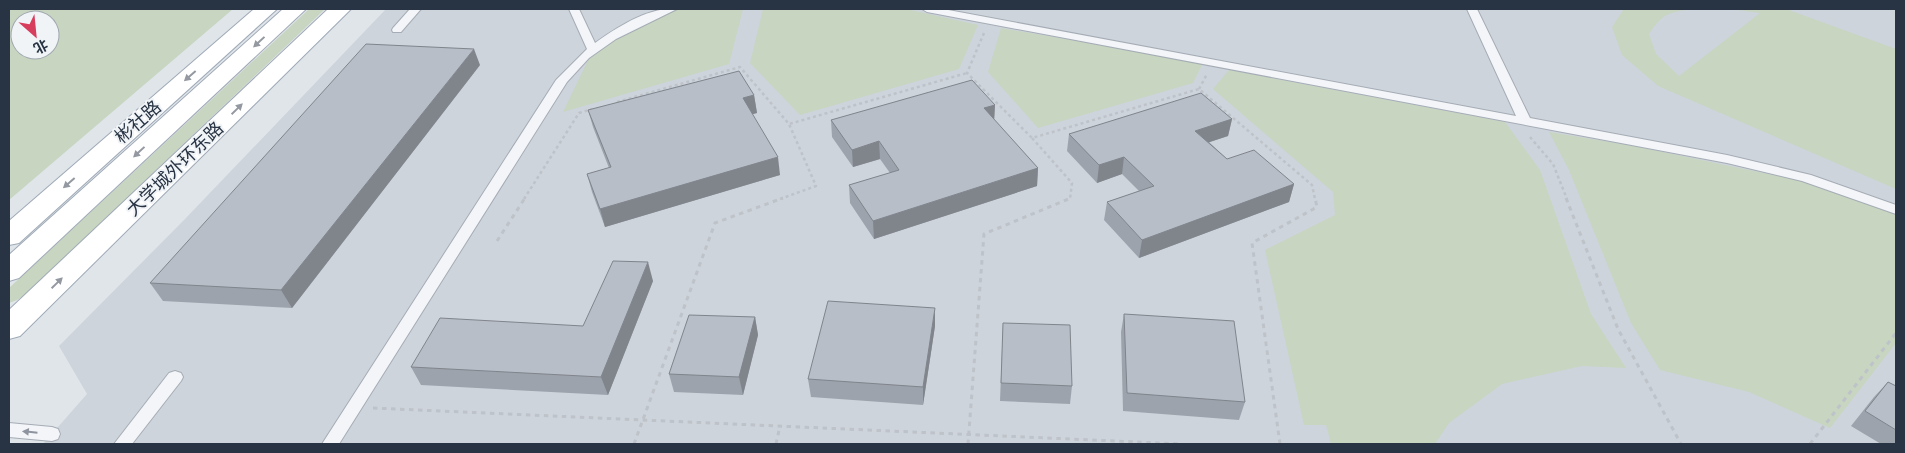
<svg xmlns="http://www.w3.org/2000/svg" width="1905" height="453" font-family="Arial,'Noto Sans SC',sans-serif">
<rect width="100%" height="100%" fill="#e0e5ea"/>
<path fill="#ced4dc" d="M386 9H1896V444H43L87 394 59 346 184 220Z"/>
<g fill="#c7d5c1" fill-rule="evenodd">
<path d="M9 9H233L9 200ZM20 20H50V50H20Z"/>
<path d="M309 9H325L26 294 17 300 9 303V288Z"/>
<path d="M679 9H743L729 64 563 112 592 52 644 22Z"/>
<path d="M763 9H906L978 25 959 69 800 115 750 63Z"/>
<path d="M1624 9H1694C1669 12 1663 13 1649 34L1656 54 1679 76 1760 13 1731 9H1786L1896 49V189L1658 86 1622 55 1612 27Z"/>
<path d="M1001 28 1203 63 1193 83 1038 128 988 72Z"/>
<path d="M1229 70 1505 122 1540 170 1591 314 1626 368 1582 366 1502 384 1449 423 1435 444H1331L1326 425H1304L1265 250 1335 215 1333 192 1213 89Z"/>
<path d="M1549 132 1634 146 1821 185 1896 213V343L1830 428 1749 392 1660 370 1631 323 1569 170Z"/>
</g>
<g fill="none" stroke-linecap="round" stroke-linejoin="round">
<g stroke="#a5acb5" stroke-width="2">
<g id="service">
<path d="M410 9H421L401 32H393L392 30 393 28Z"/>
<path d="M569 9H579L595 43C618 27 648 7 677 9L616 39 589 58 567 82 339 444H322L556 80 587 49Z"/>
<path d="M922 9H943L1516 116 1467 9H1477L1530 118 1727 155 1811 175 1896 205V214L1802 181 1727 163 927 12Z"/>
<path d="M175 371 181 373 183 377 181 381 132 444H114L169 373Z"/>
<path d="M9 423 52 427 58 429 60 434 58 439 52 441 9 437Z"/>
</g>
</g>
<g stroke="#9faab7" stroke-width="2">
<g id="primary">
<path d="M254 9H277L19 243 9 245V221Z"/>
<path d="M283 9H306L19 278 9 281V255Z"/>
<path d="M328 9H351L20 336 9 339V310Z"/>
</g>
</g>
<g stroke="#bec3c9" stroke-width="2.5" stroke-dasharray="3 3" stroke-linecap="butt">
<path d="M984 33 967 73 1032 138 1199 89 1312 185 1315 199"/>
<path d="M1199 89 1207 74"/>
<path d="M617 102 740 67 789 124 967 73"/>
<path d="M1530 137 1553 164 1567 199"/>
<path d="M1032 138 1072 183 1070 199"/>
<path d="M524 199 579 113 592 109"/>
<path d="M780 199 816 186 789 124"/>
</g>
<g stroke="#bec3c9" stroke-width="3" stroke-dasharray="4.5 4.5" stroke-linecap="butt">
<path d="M1566 198 1618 329 1681 444"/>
<path d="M497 241 525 198"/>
<path d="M373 408 1182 444"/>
<path d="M634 444 715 223 783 198"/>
<path d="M776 444 780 426"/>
<path d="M968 444 984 234 1071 198"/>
<path d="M1280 444 1252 243 1317 207 1315 198"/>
<path d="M1810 444 1896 333"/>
</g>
<use href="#service" fill="#f3f5f8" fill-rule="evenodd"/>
<use href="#primary" fill="#fff" fill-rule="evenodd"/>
</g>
<g fill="#9da3ac">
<path d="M480 65 292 308 163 301 150 283Z"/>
<path d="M754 95 757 113 752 114 780 175 605 227 592 192 587 174 609 168 593 127 588 110Z"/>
<path d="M995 105 994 120 1038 168 1037 186 874 239 850 203 849 185 890 173 880 159 853 167 832 137 831 120Z"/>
<path d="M1232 119 1228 136 1209 142 1227 159 1294 184 1289 202 1139 258 1104 220 1107 202 1139 191 1122 174 1097 183 1067 151 1069 134Z"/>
<path d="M653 281 608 395 421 385 411 367 583 326Z"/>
<path d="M1124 314 1245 402 1239 420 1123 411 1121 332Z"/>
<path d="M755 317 758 335 743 395 674 392 669 374Z"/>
<path d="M1003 323 1072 386 1070 404 1000 401Z"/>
<path d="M935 326 923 405 811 397 808 379Z"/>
<path d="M1888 382 1896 386V444H1881L1851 426 1874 397Z"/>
</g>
<g fill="#80858c">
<path d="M474 49 480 65 292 308 281 290Z"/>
<path d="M754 95 757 113 746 116 743 98Z"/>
<path d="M995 105 994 122 984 108Z"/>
<path d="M1232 119 1228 136 1192 148 1195 131Z"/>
<path d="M879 141 880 159 853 167 852 150Z"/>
<path d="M778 157 780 175 605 227 600 209Z"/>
<path d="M1124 157 1122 174 1097 183 1099 165Z"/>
<path d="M1038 168 1037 186 874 239 873 221Z"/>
<path d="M1294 184 1289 202 1139 258 1142 240Z"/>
<path d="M648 262 653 281 608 395 601 377Z"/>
<path d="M935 308V326L923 405V387Z"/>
<path d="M755 317 758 335 743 395 739 377Z"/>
</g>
<g fill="#b7bec8" stroke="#80858c">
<path d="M366 44 474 49 281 290 150 283Z"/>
<path d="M739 71 754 95 743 98 778 157 600 209 587 174 611 167 588 110Z"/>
<path d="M972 80 995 105 984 108 1038 168 873 221 849 185 899 170 879 141 852 150 831 120Z"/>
<path d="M1201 93 1232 119 1195 131 1227 159 1254 150 1294 184 1142 240 1107 202 1154 186 1124 157 1099 165 1069 134Z"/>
<path d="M613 261 648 262 601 377 411 367 440 318 583 326Z"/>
<path d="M828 301 935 308 923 387 808 379Z"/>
<path d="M1124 314 1234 321 1245 402 1127 393Z"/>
<path d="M689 315 755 317 739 377 669 374Z"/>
<path d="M1003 323 1070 325 1072 386 1001 383Z"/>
<path d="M1888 382 1896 386V430L1865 411Z"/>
</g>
<defs><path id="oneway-solid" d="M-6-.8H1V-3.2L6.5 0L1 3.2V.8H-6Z" transform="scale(1.25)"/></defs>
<g fill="#9499a1">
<use href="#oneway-solid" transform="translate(259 42) rotate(137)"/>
<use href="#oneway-solid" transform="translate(190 76) rotate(139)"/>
<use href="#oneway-solid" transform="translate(237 109) rotate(-44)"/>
<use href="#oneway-solid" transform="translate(139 152) rotate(137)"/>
<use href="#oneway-solid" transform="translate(69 183) rotate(139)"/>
<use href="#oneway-solid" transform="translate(57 283) rotate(-44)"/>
</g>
<use fill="#8e949e" href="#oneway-solid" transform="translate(30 432) rotate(-174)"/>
<g text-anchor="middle" stroke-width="4" stroke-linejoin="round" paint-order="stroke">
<g font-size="18" fill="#283343" stroke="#f0f4f7">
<text transform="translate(138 122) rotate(-41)" y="6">彬社路</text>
<text transform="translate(175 169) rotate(-44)" y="6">大学城外环东路</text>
</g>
</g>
<rect width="1905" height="453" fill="none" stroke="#283343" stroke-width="20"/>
<g transform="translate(35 35) rotate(153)"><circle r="24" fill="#f0f4f7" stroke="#a0a7af"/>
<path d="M0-4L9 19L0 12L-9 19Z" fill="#d73e5e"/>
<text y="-8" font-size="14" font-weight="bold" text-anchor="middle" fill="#283343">北</text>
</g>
</svg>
